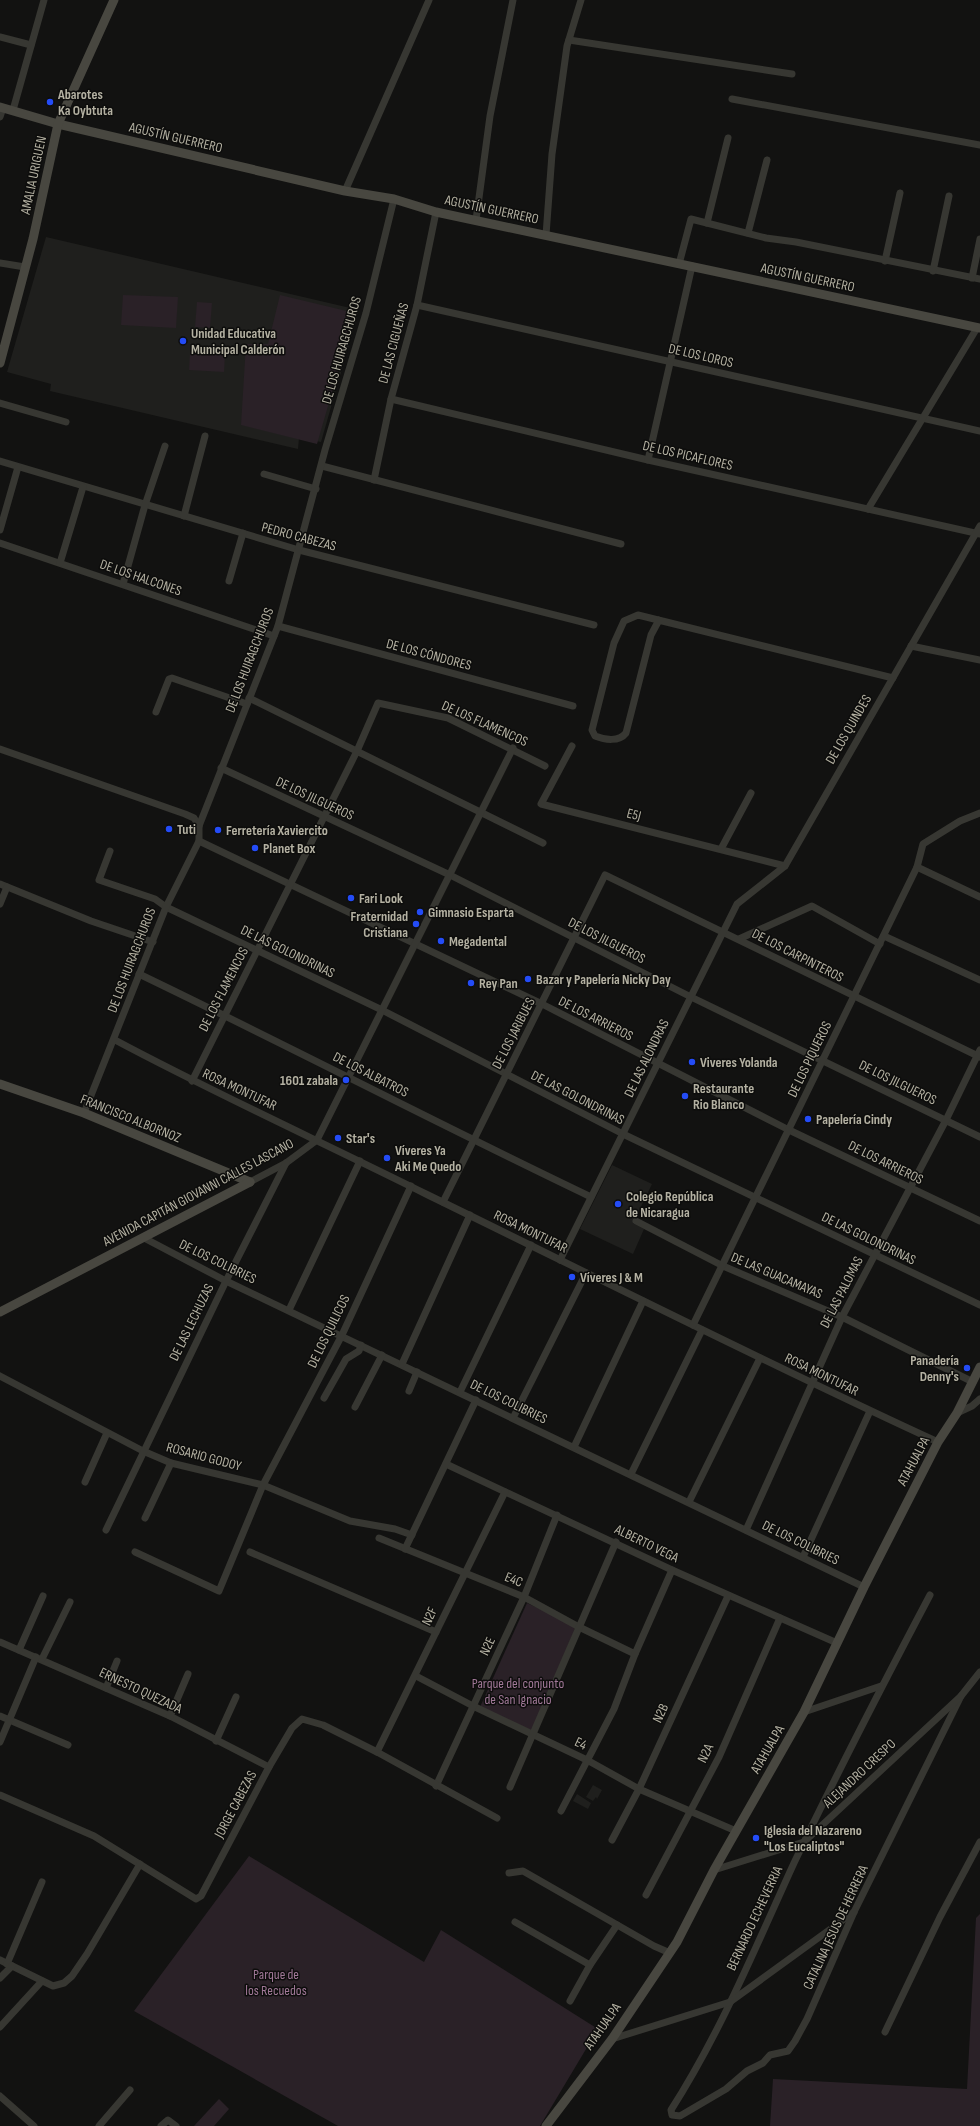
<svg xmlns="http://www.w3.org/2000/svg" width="980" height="2126" font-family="'Sofia Sans Condensed',sans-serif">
<rect width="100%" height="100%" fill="#121211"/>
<g fill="#1f1f1d">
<path d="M46 237 359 310 321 442 299 438 298 449 50 391 51 384 7 372Z"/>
<path d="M612 1165 652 1184 633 1223 644 1229 633 1254 580 1229Z"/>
<path d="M593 1785 602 1790 597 1799 596 1797 593 1801 586 1797Z"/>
<path d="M577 1794 591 1803 588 1809 573 1801Z"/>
</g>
<g fill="#2a2127">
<path d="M123 295 178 297 176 328 121 325Z"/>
<path d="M280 295 355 313 317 444 241 425 246 344H268Z"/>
<path d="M197 302 212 303 210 328 195 327Z"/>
<path d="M190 353 225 355 224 372 189 370Z"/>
<path d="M527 1603 576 1626 533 1731 480 1707Z"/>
<path d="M249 1856 424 1962 441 1930 598 2029 540 2126H338L134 2011Z"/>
<path d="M980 1914V2126H770L773 2079 967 2089 976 1918Z"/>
<path d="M219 2099 229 2109 214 2126H194Z"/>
</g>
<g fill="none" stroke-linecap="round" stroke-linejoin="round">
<g stroke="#373732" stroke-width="7">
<path d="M0 37 31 45"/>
<path d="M569 40 792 74"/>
<path d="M732 99 980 145"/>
<path d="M13 110 44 0"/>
<path d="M0 117 3 108"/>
<path d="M345 191 429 0"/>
<path d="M476 220 490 116 513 0"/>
<path d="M707 223 728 138"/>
<path d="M748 233 767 160"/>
<path d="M546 235 552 154 567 46 581 0"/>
<path d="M885 261 900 193"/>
<path d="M0 263 25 267"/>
<path d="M679 264 691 219 766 238 796 242 980 279"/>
<path d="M933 271 949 196"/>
<path d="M972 278 980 239"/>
<path d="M417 305 980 431"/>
<path d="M391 399 648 460 980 534"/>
<path d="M0 403 66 422"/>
<path d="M648 460 692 266"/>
<path d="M0 461 299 550 594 625"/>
<path d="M322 466 621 544"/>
<path d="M264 474 316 489"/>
<path d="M374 480 391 399 417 305 436 212"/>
<path d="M868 509 977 328"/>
<path d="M184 516 205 436"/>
<path d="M0 530 18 467"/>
<path d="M0 543 274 636"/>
<path d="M60 563 83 487"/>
<path d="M229 581 243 533"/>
<path d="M123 584 145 505 165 446"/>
<path d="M659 620 651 635 626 733C619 742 605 740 595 736L592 730 614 643 624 621 638 615 893 678"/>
<path d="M278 626 573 706"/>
<path d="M911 646 980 660"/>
<path d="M249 698 543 843"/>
<path d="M156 712 169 679 172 678 247 704"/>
<path d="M572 746 541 804 785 866"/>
<path d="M0 749 185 814 194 818 199 826"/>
<path d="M221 768 450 875 691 997 980 1137"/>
<path d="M199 841 542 1004 789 1130 980 1221"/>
<path d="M721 849 751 793"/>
<path d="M110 851 99 880 155 899 166 907 382 1010 623 1134 980 1305"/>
<path d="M917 867 980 897"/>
<path d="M0 884 91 921 153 942"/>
<path d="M0 904 7 887"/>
<path d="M884 936 980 980"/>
<path d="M739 939 812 906 880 944"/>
<path d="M139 974C291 1047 440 1125 591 1197"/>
<path d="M115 1040C218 1095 324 1143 428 1195 598 1278 766 1363 938 1442"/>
<path d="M192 1081 357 751 378 703 448 718 545 766"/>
<path d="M84 1113 166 907 199 841V826L278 626 325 450 366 313 394 199"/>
<path d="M250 1182 286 1163 317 1140 513 748"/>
<path d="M443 1202 605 875 980 1057"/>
<path d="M636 1221 723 1266 842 1317 973 1382"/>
<path d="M144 1238 226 1281 864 1587"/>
<path d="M560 1260 737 904 785 866 980 526"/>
<path d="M289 1310 360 1161"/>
<path d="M693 1325 917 867 923 844 960 821 980 813"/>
<path d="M402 1364 470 1215"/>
<path d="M0 1376 143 1451 171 1463 263 1485 350 1521 395 1529 412 1535"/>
<path d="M409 1391 417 1372"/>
<path d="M460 1392 531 1245"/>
<path d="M324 1398 346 1359 359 1351 361 1345"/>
<path d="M355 1407 382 1355"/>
<path d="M957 1413 972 1406 980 1399"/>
<path d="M513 1418 586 1273"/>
<path d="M574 1447 643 1301"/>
<path d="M446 1464 672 1570 837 1643"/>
<path d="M631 1474 702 1330"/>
<path d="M85 1482 107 1433"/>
<path d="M689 1502 760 1358"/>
<path d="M145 1518 171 1463"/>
<path d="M106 1530 226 1281 286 1163"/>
<path d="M746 1530 842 1317 946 1120 980 1050"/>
<path d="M379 1538 524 1597 579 1627 635 1654"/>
<path d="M405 1549 476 1400"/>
<path d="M135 1552 219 1591 263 1485 342 1335 411 1186"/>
<path d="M250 1552 436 1632"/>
<path d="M803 1557 870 1411"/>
<path d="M930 1595C883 1684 837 1773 794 1863 756 1946 721 2032 671 2110L672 2115 680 2116 726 2089 747 2071 763 2063 770 2055 788 2051 795 2041 807 2019 854 1912 961 1696"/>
<path d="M0 1642 170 1716 269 1767"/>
<path d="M19 1650 43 1596"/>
<path d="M42 1659 70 1602"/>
<path d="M416 1676 473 1706 587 1760 639 1789 736 1831"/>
<path d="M106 1688 117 1661"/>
<path d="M804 1712 881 1686"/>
<path d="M0 1716 68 1745"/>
<path d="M170 1716 188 1674"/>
<path d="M216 1741 236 1697"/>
<path d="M0 1742 36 1657"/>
<path d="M377 1752 505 1492"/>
<path d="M436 1786 524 1597 557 1515"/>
<path d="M510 1787 616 1542"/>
<path d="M0 1795 94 1836 196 1899 201 1896 269 1767 292 1728 302 1719 323 1725 377 1752 497 1818"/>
<path d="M561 1811 614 1709 635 1654 672 1570"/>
<path d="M612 1840 639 1789 728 1596"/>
<path d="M714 1870 804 1842 961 1696 980 1672"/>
<path d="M509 1873 523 1871 654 1946 670 1953"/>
<path d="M646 1895 719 1757 780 1618"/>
<path d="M515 1922 590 1965"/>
<path d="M0 1960 53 1986 64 1983 72 1976 87 1954 140 1864"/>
<path d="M7 1964 42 1882"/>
<path d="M0 1978 12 1966"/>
<path d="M570 2001 590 1965 617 1925"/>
<path d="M0 2027 42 1981"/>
<path d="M885 2032 940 1917 980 1842"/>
<path d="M612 2039 730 2002 854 1912"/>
<path d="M0 2096 34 2126"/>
<path d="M99 2126 130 2090"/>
<path d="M161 2126 168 2120 176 2126"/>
</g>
<g stroke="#484740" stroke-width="9">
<path d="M0 107 58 124 345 191 394 199 436 212 980 328"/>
<path d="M0 363 33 239 58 124 114 0"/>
<path d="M0 1084 84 1113 250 1182"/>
<path d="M0 1312 250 1182"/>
<path d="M546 2126 612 2039 677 1942 714 1870 804 1712 864 1587 938 1442 957 1413 980 1367"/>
</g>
</g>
<g fill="#244cf7" stroke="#0d0d0c" stroke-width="1.5">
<circle cx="50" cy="102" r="4"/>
<circle cx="183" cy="341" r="4"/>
<circle cx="169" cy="829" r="4"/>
<circle cx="218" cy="830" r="4"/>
<circle cx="255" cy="848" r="4"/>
<circle cx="351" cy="898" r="4"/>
<circle cx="420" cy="912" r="4"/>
<circle cx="416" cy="924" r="4"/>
<circle cx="441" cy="941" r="4"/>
<circle cx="528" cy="979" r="4"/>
<circle cx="471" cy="983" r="4"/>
<circle cx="692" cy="1062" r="4"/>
<circle cx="346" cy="1080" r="4"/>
<circle cx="685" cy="1096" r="4"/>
<circle cx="808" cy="1119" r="4"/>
<circle cx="338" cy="1138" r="4"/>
<circle cx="387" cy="1158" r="4"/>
<circle cx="618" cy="1204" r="4"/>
<circle cx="572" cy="1277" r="4"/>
<circle cx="967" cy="1368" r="4"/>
<circle cx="756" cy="1838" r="4"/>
</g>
<g text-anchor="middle" stroke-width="3" stroke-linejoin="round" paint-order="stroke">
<g font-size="14" font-weight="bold" fill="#b4b1a2" stroke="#0d0d0c" text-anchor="start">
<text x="58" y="99">Abarotes<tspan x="58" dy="16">Ka Oybtuta</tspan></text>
<text x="191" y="338">Unidad Educativa<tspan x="191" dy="16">Municipal Calderón</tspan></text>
<text x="177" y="834">Tuti</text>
<text x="226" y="835">Ferretería Xaviercito</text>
<text x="263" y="853">Planet Box</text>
<text x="359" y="903">Fari Look</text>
<text x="428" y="917">Gimnasio Esparta</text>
<text x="408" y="921" text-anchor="end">Fraternidad<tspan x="408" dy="16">Cristiana</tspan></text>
<text x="449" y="946">Megadental</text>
<text x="536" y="984">Bazar y Papelería Nicky Day</text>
<text x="479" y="988">Rey Pan</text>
<text x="700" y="1067">Viveres Yolanda</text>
<text x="338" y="1085" text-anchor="end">1601 zabala</text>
<text x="693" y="1093">Restaurante<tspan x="693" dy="16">Rio Blanco</tspan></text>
<text x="816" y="1124">Papelería Cindy</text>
<text x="346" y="1143">Star's</text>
<text x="395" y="1155">Víveres Ya<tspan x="395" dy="16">Aki Me Quedo</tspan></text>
<text x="626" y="1201">Colegio República<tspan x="626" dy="16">de Nicaragua</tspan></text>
<text x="580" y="1282">Víveres J &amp; M</text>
<text x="959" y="1365" text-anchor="end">Panadería<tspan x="959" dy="16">Denny's</tspan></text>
<text x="764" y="1835">Iglesia del Nazareno<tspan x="764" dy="16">"Los Eucaliptos"</tspan></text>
</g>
<g font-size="14" fill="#b4b1a2" stroke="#0d0d0c">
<text transform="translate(176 137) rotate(13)" y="5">AGUSTÍN GUERRERO</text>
<text transform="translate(33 175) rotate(-78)" y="5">AMALIA URIGUEN</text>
<text transform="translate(492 209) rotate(12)" y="5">AGUSTÍN GUERRERO</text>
<text transform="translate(808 277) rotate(12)" y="5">AGUSTÍN GUERRERO</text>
<text transform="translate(393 343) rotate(-75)" y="5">DE LAS CIGUEÑAS</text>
<text transform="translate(341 350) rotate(-74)" y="5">DE LOS HUIRAGCHUROS</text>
<text transform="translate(701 355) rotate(13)" y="5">DE LOS LOROS</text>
<text transform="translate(688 455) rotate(13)" y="5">DE LOS PICAFLORES</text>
<text transform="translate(299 536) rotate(15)" y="5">PEDRO CABEZAS</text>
<text transform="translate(141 577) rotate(19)" y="5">DE LOS HALCONES</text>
<text transform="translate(429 654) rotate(15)" y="5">DE LOS CÓNDORES</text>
<text transform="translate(249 660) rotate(-69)" y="5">DE LOS HUIRAGCHUROS</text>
<text transform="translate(485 723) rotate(24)" y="5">DE LOS FLAMENCOS</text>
<text transform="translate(848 729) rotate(-60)" y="5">DE LOS QUINDES</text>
<text transform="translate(315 798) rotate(25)" y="5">DE LOS JILGUEROS</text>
<text transform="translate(634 814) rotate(14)" y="5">E5J</text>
<text transform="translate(607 940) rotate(27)" y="5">DE LOS JILGUEROS</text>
<text transform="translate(288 951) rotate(26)" y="5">DE LAS GOLONDRINAS</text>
<text transform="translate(798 955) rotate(27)" y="5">DE LOS CARPINTEROS</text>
<text transform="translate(131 960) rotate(-69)" y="5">DE LOS HUIRAGCHUROS</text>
<text transform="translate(223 989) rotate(-63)" y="5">DE LOS FLAMENCOS</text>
<text transform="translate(596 1018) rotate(27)" y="5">DE LOS ARRIEROS</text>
<text transform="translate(513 1033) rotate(-63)" y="5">DE LOS JARIBUES</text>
<text transform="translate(646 1058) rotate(-64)" y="5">DE LAS ALONDRAS</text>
<text transform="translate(809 1059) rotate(-64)" y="5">DE LOS PIQUEROS</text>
<text transform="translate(371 1074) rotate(27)" y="5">DE LOS ALBATROS</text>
<text transform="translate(898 1082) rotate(26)" y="5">DE LOS JILGUEROS</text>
<text transform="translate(240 1089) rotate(25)" y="5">ROSA MONTUFAR</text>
<text transform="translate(578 1097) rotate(27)" y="5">DE LAS GOLONDRINAS</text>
<text transform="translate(131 1118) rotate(22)" y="5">FRANCISCO ALBORNOZ</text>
<text transform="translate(886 1162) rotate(26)" y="5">DE LOS ARRIEROS</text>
<text transform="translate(198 1192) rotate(-28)" y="5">AVENIDA CAPITÁN GIOVANNI CALLES LASCANO</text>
<text transform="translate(531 1231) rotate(26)" y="5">ROSA MONTUFAR</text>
<text transform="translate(869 1238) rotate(26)" y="5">DE LAS GOLONDRINAS</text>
<text transform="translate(218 1261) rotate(26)" y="5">DE LOS COLIBRIES</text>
<text transform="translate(777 1275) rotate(23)" y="5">DE LAS GUACAMAYAS</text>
<text transform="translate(841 1292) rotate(-63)" y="5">DE LAS PALOMAS</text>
<text transform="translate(191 1322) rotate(-64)" y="5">DE LAS LECHUZAS</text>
<text transform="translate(328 1331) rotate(-64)" y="5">DE LOS QUILICOS</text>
<text transform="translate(822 1374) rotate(26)" y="5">ROSA MONTUFAR</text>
<text transform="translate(509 1401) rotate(26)" y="5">DE LOS COLIBRIES</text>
<text transform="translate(204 1456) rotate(15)" y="5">ROSARIO GODOY</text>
<text transform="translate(913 1461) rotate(-62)" y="5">ATAHUALPA</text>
<text transform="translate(801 1542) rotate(26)" y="5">DE LOS COLIBRIES</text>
<text transform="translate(647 1543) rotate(26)" y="5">ALBERTO VEGA</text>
<text transform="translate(514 1579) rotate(22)" y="5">E4C</text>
<text transform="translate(429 1616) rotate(-65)" y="5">N2F</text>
<text transform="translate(487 1646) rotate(-65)" y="5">N2E</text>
<text transform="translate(141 1690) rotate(25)" y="5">ERNESTO QUEZADA</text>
<text transform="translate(660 1713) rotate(-65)" y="5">N2B</text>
<text transform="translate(581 1743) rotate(25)" y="5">E4</text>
<text transform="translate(767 1749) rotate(-60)" y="5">ATAHUALPA</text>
<text transform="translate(705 1753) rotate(-64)" y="5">N2A</text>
<text transform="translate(859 1773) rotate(-43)" y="5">ALEJANDRO CRESPO</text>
<text transform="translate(235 1804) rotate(-62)" y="5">JORGE CABEZAS</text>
<text transform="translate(754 1918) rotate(-65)" y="5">BERNARDO ECHEVERRIA</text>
<text transform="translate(835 1927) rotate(-65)" y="5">CATALINA JESUS DE HERRERA</text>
<text transform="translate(602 2026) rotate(-55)" y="5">ATAHUALPA</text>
</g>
<g font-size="14" fill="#a07897" stroke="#0d0d0c">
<text x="518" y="1688">Parque del conjunto<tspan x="518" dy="16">de San Ignacio</tspan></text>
<text x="276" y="1979">Parque de<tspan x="276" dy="16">los Recuedos</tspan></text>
</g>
</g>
</svg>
